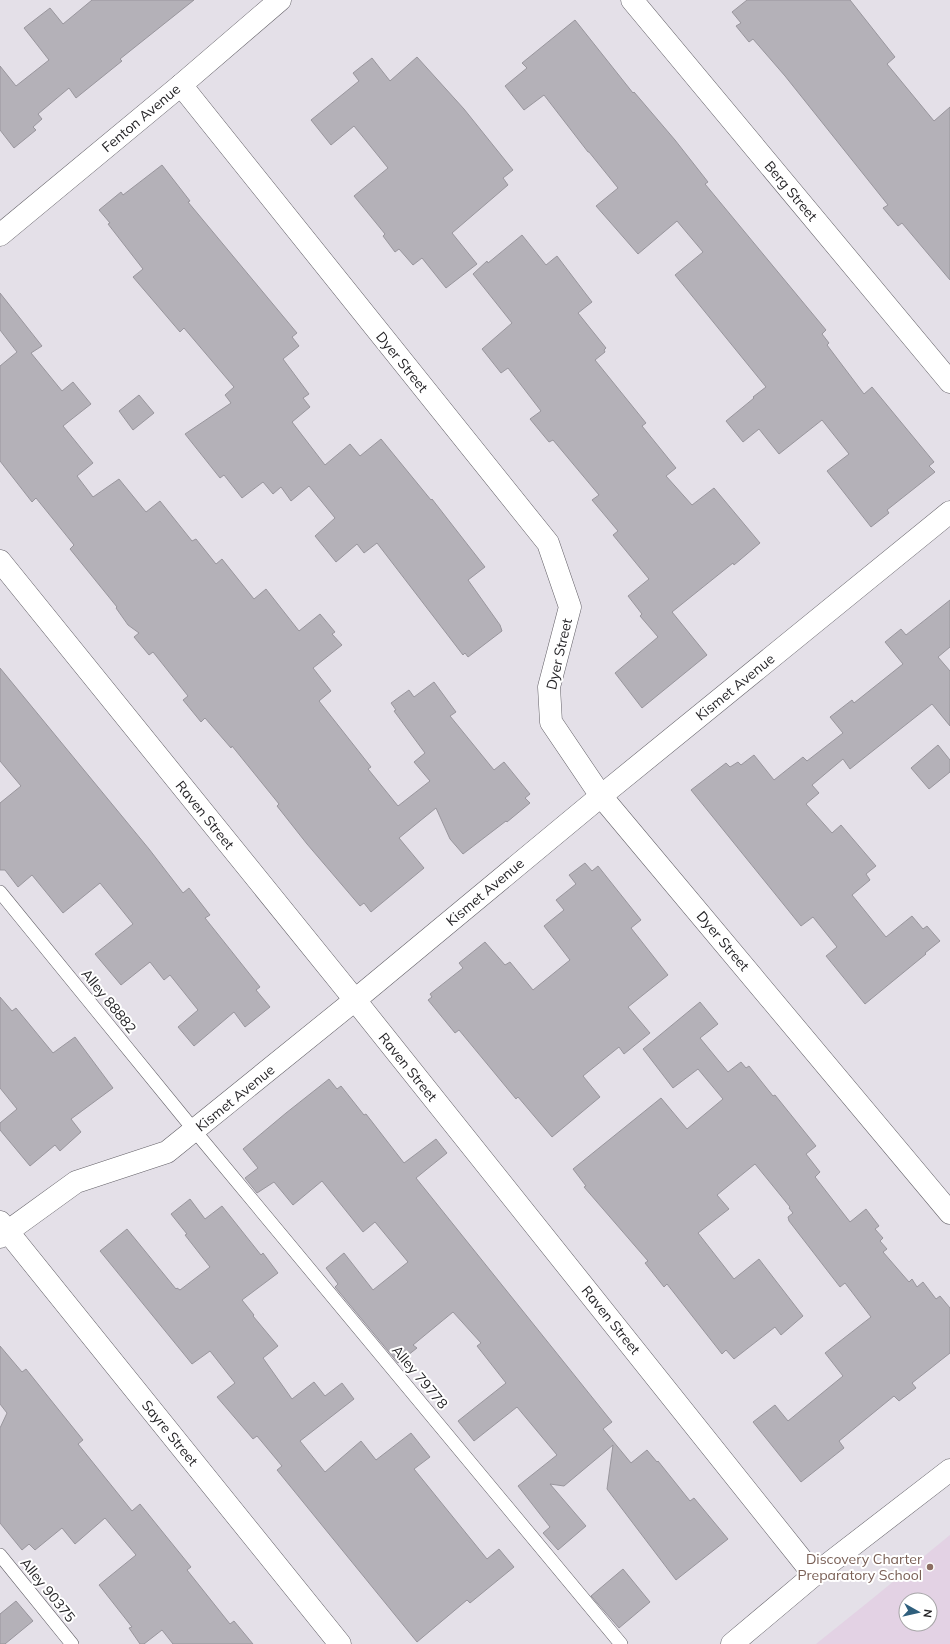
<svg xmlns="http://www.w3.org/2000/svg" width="950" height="1644" font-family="Mulish,sans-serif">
<rect width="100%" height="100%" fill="#e4e0e8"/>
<path fill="#e3d2e4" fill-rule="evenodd" d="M950 1535V1644H816L872 1599ZM906 1600H930V1624H906Z"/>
<g fill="#b4b1b8" stroke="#99969d">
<path d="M92 0H194L120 59 122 61 76 98 69 88 38 114 42 119 33 127 36 130 14 148 0 130V66L16 86 49 60 24 28 50 8 63 24Z"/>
<path d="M747 0H850L895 57 887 64 934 121 950 107V280L902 223 898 226 883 208 888 205 785 76 753 39 749 42 736 26 741 23 732 12Z"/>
<path d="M575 20 633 93 634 92 675 140 708 182 705 184 826 330 822 334 829 343 827 345 864 394 872 387 934 462 929 466 935 472 887 510 889 513 871 527 827 471 849 454 822 420 779 454 759 429 743 442 726 421 754 398 753 397 766 387 675 275 703 252 677 221 638 254 596 206 618 188 589 152H588L544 95 524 110 505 86 527 68 522 63Z"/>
<path d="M417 57 464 109 513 170 503 178 508 185 452 233 477 264 446 288 422 258 413 265 399 249 395 252 383 236 385 234 354 196 388 168 354 126 331 145 311 120 359 81 353 73 372 58 390 81Z"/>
<path d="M162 165 190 201 188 202 297 333 292 337 299 346 283 359 309 394 303 398 310 407 292 422 325 465 350 444 360 456 381 439 431 500 432 499 485 567 468 580 500 625 502 631 468 657 465 653 463 655 377 543 364 553 357 544 336 562 315 536 335 518 309 486 291 501 281 487 273 494 263 482 242 498 224 475 220 478 185 434 231 403 225 395 234 387 184 328 180 332 133 277 143 269 108 224 110 223 99 210 121 192 123 195Z"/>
<path d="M522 235 546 265 557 256 592 302 578 313 606 348 604 350 605 352 595 360 646 423 642 426 676 468 666 476 692 505 714 488 760 543 734 565 733 563 672 612 707 655 642 708 615 673 658 637 640 616 642 614 628 596 649 579 613 535 618 531 592 500 599 495 553 440 549 442 530 419 541 411 508 368 501 373 482 349 512 323 473 274 487 261 488 263Z"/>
<path d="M0 293 42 346 31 353 62 391 73 382 91 404 63 426 93 463 77 476 93 497 119 479 146 512 160 501 192 541 196 539 216 564 222 559 254 599 266 589 299 631 320 614 335 632 332 634 342 645 313 668 331 691 319 701 371 767 368 769 398 806 430 781 414 762 425 753 394 711 396 710 391 703 409 690 414 697 434 682 456 712 450 716 494 770 504 762 530 794 525 798 530 803 507 822 506 821 463 854 450 839 436 808 399 838 424 868 371 912 364 903 360 906 307 844 277 806 279 804 232 746 231 748 205 718 201 722 183 700 188 696 153 652 149 655 134 637 139 633 128 625 116 608 117 607 70 549 74 545 36 498 32 502 0 461V366L17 352 0 330Z"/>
<path d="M139 395 154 413 133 430 119 411Z"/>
<path d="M950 600V647L938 657 950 671V726L932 704 850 769 843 759 812 785 819 793 806 804 832 833 841 825 876 866 866 874 870 880 852 895 886 937 912 916 923 929 927 926 940 941 925 953 926 954 865 1004 826 956 837 947 813 917 801 926 691 790 726 763 730 767 738 762 741 765 754 755 774 780 803 757 807 761 843 733 830 717 852 700 854 703 903 664 885 642 901 629 906 635Z"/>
<path d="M0 668 149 849 183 893 189 888 210 915 205 918 260 987 256 990 270 1007 245 1027 234 1012 194 1046 178 1027 198 1010 170 975 164 980 150 962 121 985 95 954 133 924 100 883 63 913 32 875 18 887 5 870H0V803L21 786 0 761Z"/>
<path d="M938 745 950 760V772L929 789 911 768Z"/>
<path d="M585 863 592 871 598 866 641 920 631 928 668 975 628 1007 650 1033 624 1054 619 1047 583 1076 600 1097 552 1137 518 1097 516 1099 459 1030 455 1033 428 1000 432 997 430 994 463 968 459 963 485 942 505 965 510 962 533 990 570 960 544 926 564 910 556 900 576 884 569 875Z"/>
<path d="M0 997 12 1011 16 1008 53 1053 75 1037 113 1088 71 1119 81 1132 60 1151 55 1145 30 1166 0 1130V1123L17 1109 0 1088Z"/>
<path d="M700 1002 718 1024 700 1038 728 1072 741 1062 746 1068 749 1066 773 1096 775 1095 816 1146 806 1154 820 1172 815 1177 850 1222 866 1209 879 1226 875 1229 883 1238 880 1241 887 1249 883 1252 909 1282 912 1279 917 1287 923 1282 936 1299 940 1296 950 1308V1353L912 1383 916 1388 899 1401 894 1396 839 1441 844 1448 801 1482 753 1422 775 1405 788 1421 843 1376 825 1353 871 1317 845 1283 840 1287 789 1221 788 1217 793 1213 789 1208 790 1207 755 1164 717 1195 729 1209 698 1233 734 1279 759 1259 803 1316 781 1335 775 1327 734 1359 726 1350 722 1354 667 1284 664 1287 645 1263 648 1261 584 1187 586 1186 573 1169 661 1098 687 1129 723 1099 698 1069 673 1088 643 1049Z"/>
<path d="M329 1079 337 1089 341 1086 364 1115 366 1114 404 1163 436 1139 447 1153 416 1178 612 1422 603 1429 631 1463 647 1450 657 1462 658 1461 690 1501 694 1498 728 1539 676 1580 607 1489 613 1445 564 1486 550 1484 586 1526 558 1550 543 1533 550 1527 518 1486 557 1455 517 1407 474 1441 458 1421 506 1383 477 1346 481 1343 453 1312 413 1345 417 1348 398 1363 335 1287 338 1284 326 1268 344 1253 373 1290 408 1262 375 1222 363 1232 322 1181 293 1205 274 1182 257 1193 245 1178 258 1168 243 1149 286 1113Z"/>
<path d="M190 1199 205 1219 222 1206 261 1255 263 1253 278 1273 242 1300 254 1315 253 1316 278 1346 263 1358 292 1399 314 1382 325 1396 342 1383 354 1399 300 1441 325 1472 361 1441 376 1460 411 1433 430 1457 414 1469 487 1559 499 1549 514 1567 470 1603 467 1600 417 1642 277 1470 282 1466 257 1436 253 1439 217 1397 235 1383 210 1351 192 1364 100 1251 127 1229 176 1289 177 1288 180 1290 210 1267 185 1235 187 1234 171 1214Z"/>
<path d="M0 1346 22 1372 26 1369 50 1399 83 1440 78 1444 132 1511 140 1504 191 1567 187 1570 230 1624 234 1621 253 1644H173L162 1630 144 1644H140L129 1628 132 1627 99 1585 136 1555 105 1518 75 1544 62 1528 35 1550 29 1544 22 1550 0 1523V1428L7 1413 0 1404Z"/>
<path d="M623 1569 650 1602 619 1628 591 1596Z"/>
<path d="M16 1601 33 1621 5 1644H0V1614Z"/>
</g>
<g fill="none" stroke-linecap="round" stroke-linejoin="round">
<g stroke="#636067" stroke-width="14">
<g id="service">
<path d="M0 892 194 1130 621 1644"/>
<path d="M0 1555 72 1644"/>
</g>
</g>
<g stroke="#636067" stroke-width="23">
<g id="minor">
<path d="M632 0 950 382"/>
<path d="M181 85 548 543 570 607 549 687 551 722 601 796 950 1213"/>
<path d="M0 235 181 85 280 0"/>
<path d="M0 561 355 1000 814 1575"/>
<path d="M0 1237 76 1182 167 1152 355 1000 601 796 950 512"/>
</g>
</g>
<g stroke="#636067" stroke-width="23">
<g id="tertiary">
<path d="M0 1222 340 1644"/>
<path d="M732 1644 814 1575 950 1470"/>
</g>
</g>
<use href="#service" stroke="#fff" stroke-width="13"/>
<use href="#minor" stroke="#fff" stroke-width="22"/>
<use href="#tertiary" stroke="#fff" stroke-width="22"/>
</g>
<circle fill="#8d6e63" stroke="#fff" stroke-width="1.5" cx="930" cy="1567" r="4"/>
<g text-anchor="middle" stroke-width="4" stroke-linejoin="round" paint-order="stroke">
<g font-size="14" fill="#201f22" stroke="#fff">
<text transform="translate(141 118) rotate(-40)" y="5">Fenton Avenue</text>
<text transform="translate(791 191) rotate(50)" y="5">Berg Street</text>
<text transform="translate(402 362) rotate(51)" y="5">Dyer Street</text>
<text transform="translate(559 654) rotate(-77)" y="5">Dyer Street</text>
<text transform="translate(735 687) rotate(-39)" y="5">Kismet Avenue</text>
<text transform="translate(205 815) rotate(51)" y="5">Raven Street</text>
<text transform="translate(485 892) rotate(-40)" y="5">Kismet Avenue</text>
<text transform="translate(723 941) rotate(50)" y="5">Dyer Street</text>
<text transform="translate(109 1001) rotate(51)" y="5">Alley 88882</text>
<text transform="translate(408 1067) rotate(51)" y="5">Raven Street</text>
<text transform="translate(235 1098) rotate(-39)" y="5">Kismet Avenue</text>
<text transform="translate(611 1320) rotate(51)" y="5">Raven Street</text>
<text transform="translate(420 1377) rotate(50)" y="5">Alley 79778</text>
<text transform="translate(170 1433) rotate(51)" y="5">Sayre Street</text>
<text transform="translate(48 1590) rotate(51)" y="5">Alley 90375</text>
</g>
<g font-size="14" fill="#785e54" stroke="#fff" text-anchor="end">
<text x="922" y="1564">Discovery Charter<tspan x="922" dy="16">Preparatory School</tspan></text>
</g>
</g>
<g transform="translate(918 1612) rotate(98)"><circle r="19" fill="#ffffff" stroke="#a6a5a7"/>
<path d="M0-3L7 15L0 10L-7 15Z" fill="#2f5f7d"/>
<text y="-6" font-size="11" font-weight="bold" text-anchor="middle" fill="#201f22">N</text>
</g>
</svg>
